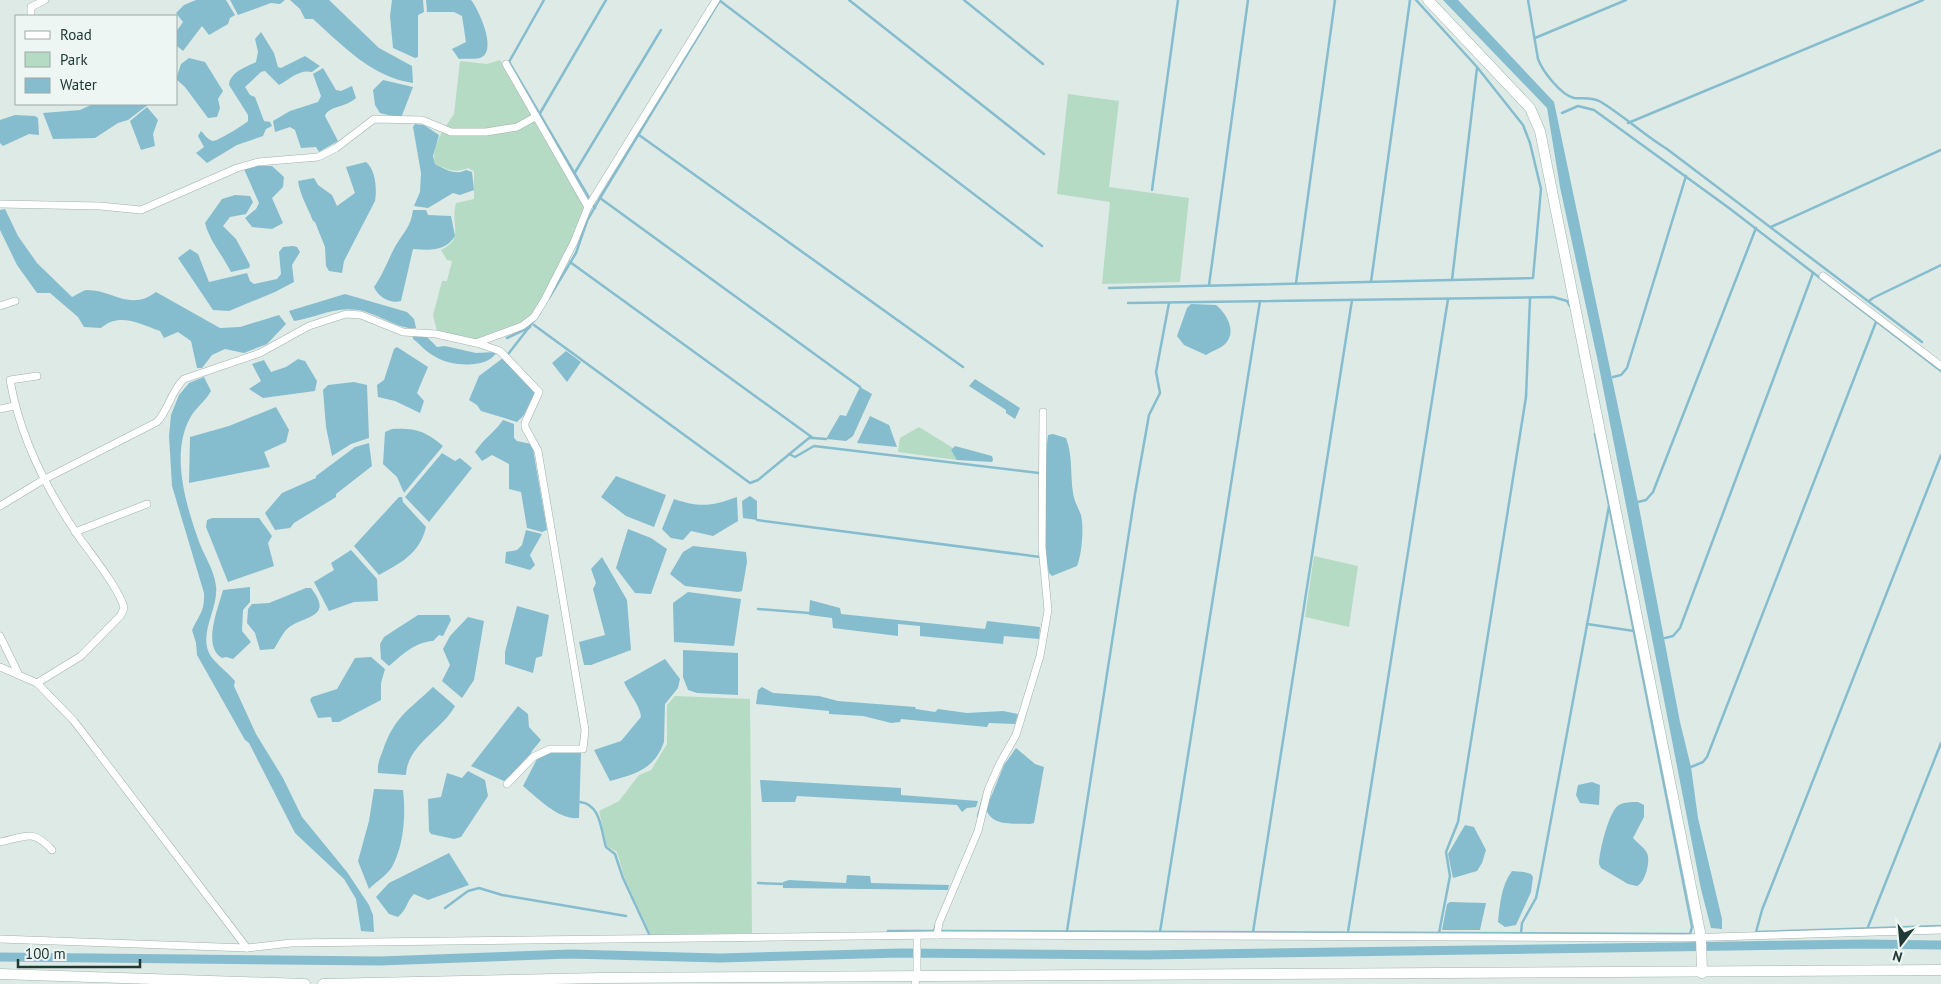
<svg xmlns="http://www.w3.org/2000/svg" width="1941" height="984" font-family="'PT Sans',sans-serif">
<rect width="100%" height="100%" fill="#deeae6"/>
<g fill="#b6dbc4">
<path d="M500 60 533 116C504 134 477 130 444 129L454 114 460 61 487 64Z"/>
<path d="M1068 94 1119 101 1109 187 1189 198 1180 282 1102 284 1110 202 1057 194Z"/>
<path d="M534 119 581 198 583 206 582 216 573 242 532 316C520 326 486 342 471 340 459 339 448 334 437 331L433 315 442 281H447L452 261 447 260 441 250C465 238 450 226 456 203L474 199V171L468 168C455 174 447 169 435 164 432 151 437 142 442 132L487 134Z"/>
<path d="M919 427 953 448 951 450 957 460 898 452 900 438Z"/>
<path d="M1314 556 1358 566 1349 627 1305 617Z"/>
<path d="M675 696 750 699 752 933 651 935 625 879 617 852 607 846 599 811 619 801 639 775 651 770 667 744V705Z"/>
</g>
<g fill="#85bdcf">
<path d="M196 0H226L235 15 230 18 228 24 209 35 202 26 183 51 176 45V32L183 22 176 13 184 5Z"/>
<path d="M230 0H285L280 4 271 3 238 15Z"/>
<path d="M290 0H329L379 48 412 66 413 83C372 77 343 46 313 19H305L300 9Z"/>
<path d="M392 0H423L424 12 418 15V57L415 58 393 48 390 16Z"/>
<path d="M426 0H471C478 8 497 49 482 57 477 60 465 58 459 59L452 49 466 42 462 16 454 12H427Z"/>
<path d="M1443 0H1458L1554 102 1638 502 1680 722 1691 767 1698 818 1722 919V929L1711 928 1701 889 1598 362 1560 187 1547 108Z"/>
<path d="M261 32 274 53 278 67 281 68 305 56 320 66 312 72C299 69 290 79 279 85L265 71 261 72 245 87 250 95 255 97 264 121 270 122 272 126 266 129 263 136 237 145 207 163 196 153 204 147 198 136 201 131C205 135 208 140 213 141 218 141 245 124 248 121V115L229 85C230 72 246 67 256 62L258 52 255 39Z"/>
<path d="M189 58 205 62 223 91 218 99 220 108 217 117 208 118 185 87 176 79 181 64Z"/>
<path d="M323 68 336 90 341 91 352 86 356 98C345 108 328 106 325 116L338 141 319 152 316 147 301 148 295 130 290 127 275 132 273 121 290 111 318 102 321 96 313 74Z"/>
<path d="M383 80 413 87 401 118 380 113 375 105 373 90Z"/>
<path d="M93 104H149L128 120 118 123 95 138 53 139 43 113 80 110Z"/>
<path d="M147 107 158 120 153 134 155 146 141 150 130 121Z"/>
<path d="M15 115 35 116 38 118 39 135 29 134 3 146 0 143V120Z"/>
<path d="M415 124 424 125 439 135 433 156 435 164C445 169 455 176 466 170L472 172 474 190 460 195 453 193 428 208 414 206 420 192 421 173 413 127Z"/>
<path d="M366 162C376 170 377 190 375 201L344 261 342 273 329 271 326 266 325 247 315 222 313 221C308 208 300 195 298 181L314 178 318 185 332 195 337 206 355 193 346 167Z"/>
<path d="M255 166H272L284 177 283 187 272 198 283 223 272 229 252 227 245 218 256 209 259 203 244 169Z"/>
<path d="M235 195 250 196 253 202 246 214 230 217 223 226 236 239 250 265 249 268 231 272C222 254 210 242 205 223L222 199Z"/>
<path d="M5 209 18 236 37 263 72 297C76 295 82 291 86 290 111 289 130 312 156 292L220 328 240 327 279 315 286 324 267 344 244 353 225 349 212 355 202 368H197L191 341 178 332 164 338 160 331C139 324 120 312 101 328L84 327 78 317 50 293H37L17 265 0 230V210Z"/>
<path d="M413 210H426L428 215 451 216 455 236C445 252 430 250 413 249L401 301C390 304 378 297 374 287 384 273 388 259 396 245 404 232 411 226 413 210Z"/>
<path d="M293 246 297 247 300 252 292 265 294 282 275 292 229 311 213 310 178 258 190 249 198 254 209 282 247 273 250 281 254 284 277 279 281 274 279 252 283 247Z"/>
<path d="M345 294 407 312 414 319 416 328C401 331 375 312 358 310 335 306 315 318 294 321L289 311Z"/>
<path d="M1191 304 1216 305C1227 314 1238 333 1224 345 1219 349 1212 351 1206 355L1184 345 1177 336 1187 308Z"/>
<path d="M413 336 427 337 437 347 445 346 476 353 497 352C486 370 449 366 434 356 426 352 420 344 413 339Z"/>
<path d="M397 347 428 367 417 393 424 401 420 413 395 401 378 397 377 385 384 380 394 349Z"/>
<path d="M566 351 581 362 567 382 552 363Z"/>
<path d="M503 358 535 392 524 415 517 422 481 411 477 405 469 400 479 376Z"/>
<path d="M298 359 305 361 317 381 315 391 263 398 249 389 261 381 252 364 264 360 271 372 286 367Z"/>
<path d="M204 377 211 391C206 401 195 408 190 418 171 453 185 501 197 536 202 553 214 568 216 586 219 610 195 637 213 659 220 667 228 673 235 681L234 686 256 734 283 778 302 817 347 872 369 905 373 915 374 932 361 931 356 899 344 879 295 833 249 743 245 740 197 655 196 643 192 630C199 615 205 611 204 593L172 486 169 436 171 415 179 395 189 383Z"/>
<path d="M975 379 1020 408 1015 419 1006 413V410L969 386Z"/>
<path d="M354 382 367 385 369 438 351 444 332 456 326 427 323 390 328 385Z"/>
<path d="M860 387 872 394 853 436 846 441 826 439 840 415 846 416Z"/>
<path d="M276 407 289 430 286 442 264 452 270 467 189 483 190 437 229 426Z"/>
<path d="M870 416 889 425 897 447 857 443Z"/>
<path d="M503 420 514 424V438L517 441 531 444 533 449 547 530 542 532 527 528 521 492 509 489V464L492 455 482 461 475 452C483 439 495 432 503 420Z"/>
<path d="M392 429C416 428 425 431 443 446L404 493 397 477 383 464 385 432Z"/>
<path d="M1053 434 1066 438C1073 456 1070 474 1073 493 1074 501 1078 507 1081 515 1084 527 1082 554 1077 566L1052 576 1049 573 1046 558V453L1048 435Z"/>
<path d="M369 443 372 466 336 494V497L294 523 290 528 275 530 265 513 282 493 316 478V476L355 447Z"/>
<path d="M955 446 992 456 993 460 992 462 957 460 951 450Z"/>
<path d="M442 453 455 461 460 458 472 468 429 522 405 497Z"/>
<path d="M616 476 666 495 654 527 626 516 601 497Z"/>
<path d="M750 496 757 501V520L743 518 742 501Z"/>
<path d="M399 497H402L403 502 426 527C420 553 401 563 379 575L354 546Z"/>
<path d="M737 497 738 521 713 536 691 531 683 540 671 538 662 529 674 499C700 508 712 506 737 497Z"/>
<path d="M212 518H259L272 536 268 543 274 566 228 582 206 527 207 520Z"/>
<path d="M628 529 651 538 667 549 651 594 635 593 616 568Z"/>
<path d="M526 530 542 534 530 555 535 565 530 570 505 563 506 552 517 550 522 545Z"/>
<path d="M693 546 746 552 747 562 742 591 738 592 685 586 670 574 683 552Z"/>
<path d="M351 550 377 579 378 601 354 602 329 611 314 582 334 570 331 563Z"/>
<path d="M602 557 627 600 631 650 591 665H584L579 642 605 635 593 589 596 583 591 569Z"/>
<path d="M250 587V602L243 610 242 631 251 642 233 659 226 657 222 658C202 646 218 609 223 590Z"/>
<path d="M306 588H311C335 619 303 615 287 629 282 634 278 643 274 649L260 650 255 633 247 623 248 609 252 604 269 603Z"/>
<path d="M688 592 741 599 734 646 674 642 673 603Z"/>
<path d="M810 600 840 608 841 614 985 629 987 621 1040 627 1039 639 1004 636 1003 644 920 636V626L898 624V636L833 628 832 618 809 615Z"/>
<path d="M517 606 549 615 542 656 536 658 533 673 505 664V652Z"/>
<path d="M418 615H449L451 620 443 636 439 635 433 641C415 642 402 655 389 666L381 659 380 644 384 637Z"/>
<path d="M468 617 484 621 474 680 462 698 442 681 450 665 443 649 450 636Z"/>
<path d="M683 650 738 653V695L697 693 688 690 683 677Z"/>
<path d="M371 657 385 669 381 683V700L339 722H332L331 717 318 718 310 700 312 697 337 689 355 658Z"/>
<path d="M665 659 680 679 678 688 665 704 664 742C654 770 635 774 610 781L594 750 621 741 641 717C640 705 629 694 624 682Z"/>
<path d="M433 687 455 706C442 730 407 745 406 775L378 773C377 764 380 758 383 750 395 716 408 711 433 687Z"/>
<path d="M762 687 773 693 819 696 838 701 915 707 916 709 935 712 938 709 967 713 1003 711 1018 714 1015 724 989 723 987 727 901 719 900 722 891 723 863 716 829 714V711L756 704 758 690Z"/>
<path d="M518 706 528 714 529 727 541 740 532 751 528 760 506 782 471 766Z"/>
<path d="M1016 748 1035 764 1044 767 1034 823 1030 824C1014 823 992 827 986 809L1004 765Z"/>
<path d="M549 752 581 753 579 818C558 820 539 799 523 786L537 759Z"/>
<path d="M468 771 485 780 488 796 461 837 454 839 431 834 429 831 428 799 441 797 447 773 462 778Z"/>
<path d="M760 780 901 788V795L978 801 976 807 967 808 962 812 957 805 797 796 795 802H762Z"/>
<path d="M1592 782 1600 785 1599 805 1580 803 1576 795 1578 785Z"/>
<path d="M374 789 403 790C406 815 404 845 392 867 387 875 376 882 369 889L358 861 369 821Z"/>
<path d="M1638 802 1644 805V817L1633 838C1637 843 1644 847 1647 853 1651 861 1645 883 1637 886L1628 884 1601 868 1599 864C1599 852 1609 810 1619 805 1624 802 1632 802 1638 802Z"/>
<path d="M1465 825 1474 827 1486 850 1482 863 1477 871 1453 878 1448 854Z"/>
<path d="M449 853 469 885 428 900 414 894C406 902 408 908 398 917L389 914 376 897 389 883Z"/>
<path d="M1512 871 1524 872 1531 874 1533 877 1531 892 1516 925 1505 927 1498 922C1500 904 1501 886 1512 871Z"/>
<path d="M847 875 870 876 871 883 949 885 948 890 783 888V882L789 880 846 883Z"/>
<path d="M1450 902 1486 903 1480 930H1442L1447 904Z"/>
</g>
<g fill="none" stroke-linecap="round" stroke-linejoin="round">
<g stroke="#85bdcf" stroke-width="2.5">
<path d="M544 0 509 62 595 208"/>
<path d="M719 0 1042 246"/>
<path d="M849 0 1044 154"/>
<path d="M964 0 1043 64"/>
<path d="M1528 0 1538 59C1543 72 1561 95 1574 98 1583 99 1593 97 1601 102 1624 116 1644 135 1667 149L1922 342"/>
<path d="M1535 38 1626 0"/>
<path d="M1562 113 1578 106 1594 110 1729 208 1941 371"/>
<path d="M539 115 606 0"/>
<path d="M1628 123 1923 0"/>
<path d="M639 135 963 367"/>
<path d="M574 174 661 30"/>
<path d="M1152 190 1178 0"/>
<path d="M600 198 860 387"/>
<path d="M1771 227 1941 150"/>
<path d="M1452 280 1477 68"/>
<path d="M1371 282 1410 0"/>
<path d="M1296 283 1335 0"/>
<path d="M1209 285 1248 0"/>
<path d="M1109 288 1533 278 1541 189 1530 143 1523 125 1477 67 1416 0"/>
<path d="M549 298 576 253 587 221 600 198 720 0"/>
<path d="M1869 301 1873 298 1941 265"/>
<path d="M1128 303 1553 297 1567 301 1570 306"/>
<path d="M534 325 750 483 758 480 809 438H813L570 262"/>
<path d="M507 338 530 327"/>
<path d="M509 353 540 313"/>
<path d="M1613 377 1621 375 1627 368 1686 176"/>
<path d="M813 438 826 439"/>
<path d="M789 454 795 457 814 446 1047 474"/>
<path d="M1941 455 1762 910 1756 932 1941 926"/>
<path d="M1638 502 1646 500 1653 492 1756 228"/>
<path d="M757 520 1040 557"/>
<path d="M758 609 809 613"/>
<path d="M1587 624 1634 631"/>
<path d="M1665 638 1673 636 1680 628 1813 273"/>
<path d="M1691 767 1703 762 1707 757 1876 322"/>
<path d="M580 802C601 804 601 831 606 847L615 854 623 878 650 936"/>
<path d="M978 816 984 795"/>
<path d="M758 883 783 884"/>
<path d="M445 908 468 891 479 888 502 895 626 916"/>
<path d="M1868 927 1941 743"/>
<path d="M888 931H934L936 925"/>
<path d="M934 931 1690 934 1692 927 1595 434"/>
<path d="M1067 931 1135 494 1149 415 1160 393 1156 372 1169 303"/>
<path d="M1160 932 1260 301"/>
<path d="M1253 932 1352 300"/>
<path d="M1348 932 1448 299"/>
<path d="M1439 933 1450 876 1446 852 1458 822 1526 397 1530 298"/>
<path d="M1521 933 1522 923 1536 898 1540 879 1609 506"/>
</g>
<path stroke="#85bdcf" stroke-width="9" d="M0 957 380 961 570 954 720 958 901 953 1146 955 1866 944 1941 945"/>
<g stroke="#a1b1ad" stroke-width="8">
<g id="street">
<path d="M31 16V7L45 0"/>
<path d="M506 64 588 207 716 0"/>
<path d="M0 204 100 206 141 210 237 168 258 162 318 157 336 148 374 119 422 120 451 132H486L517 127 535 117"/>
<path d="M1823 276 1941 366"/>
<path d="M0 306 15 301"/>
<path d="M477 343 500 351 539 392 525 423V427L538 451 585 730 583 749H550L533 757 507 784"/>
<path d="M0 409 14 406"/>
<path d="M0 506 43 480 157 422C169 409 171 391 184 379L260 353 309 326 346 314 361 315 403 332 436 334 476 343 522 326 534 317 545 299 574 242 588 207"/>
<path d="M75 532 147 504"/>
<path d="M0 636 18 673"/>
<path d="M0 667 37 683 81 656 121 615 124 608C120 590 91 554 79 537 46 489 20 438 10 380L37 376"/>
<path d="M37 683 74 721 247 948"/>
<path d="M0 842C26 837 32 828 52 850"/>
<path d="M937 935 939 923 978 831 988 790 1000 763 1016 735 1040 656 1048 610 1042 547 1043 412"/>
<path d="M0 939 247 948 291 943 937 935 1683 938 1941 930"/>
<path d="M915 984 917 976V936"/>
</g>
</g>
<g stroke="#9db5af" stroke-width="11">
<g id="secondary">
<path d="M1428 0 1530 108 1540 131 1701 937 1702 973"/>
<path d="M0 974 305 984"/>
<path d="M323 984 600 978 1941 970"/>
</g>
</g>
<use href="#street" stroke="#fff" stroke-width="7"/>
<use href="#secondary" stroke="#fff" stroke-width="10"/>
</g>
<rect x="15" y="15" width="162" height="90" fill="#eef6f3" stroke="#9caaa7"/>
<rect x="25" y="31" width="25" height="8" fill="#ffffff" stroke="#9caaa7"/>
<text x="60" y="40" font-size="15" fill="#203935">Road</text>
<rect x="25" y="52" width="25" height="15" fill="#b6dbc4" stroke="#9caaa7"/>
<text x="60" y="65" font-size="15" fill="#203935">Park</text>
<rect x="25" y="78" width="25" height="15" fill="#85bdcf" stroke="#9caaa7"/>
<text x="60" y="90" font-size="15" fill="#203935">Water</text>
<g transform="translate(1901 944) rotate(196)" stroke="#eef6f3" stroke-width="4" paint-order="stroke">
<path d="M0-4L9 19L0 12L-9 19Z" fill="#203935"/>
<text y="-8" font-size="14" font-weight="bold" text-anchor="middle" fill="#203935">N</text>
</g>
<path d="M18 959v8h122v-8" fill="none" stroke="#203935" stroke-width="2.5"/>
<text x="25" y="959" font-size="15" fill="#203935" stroke="#eef6f3" stroke-width="4" paint-order="stroke">100 m</text>
</svg>
